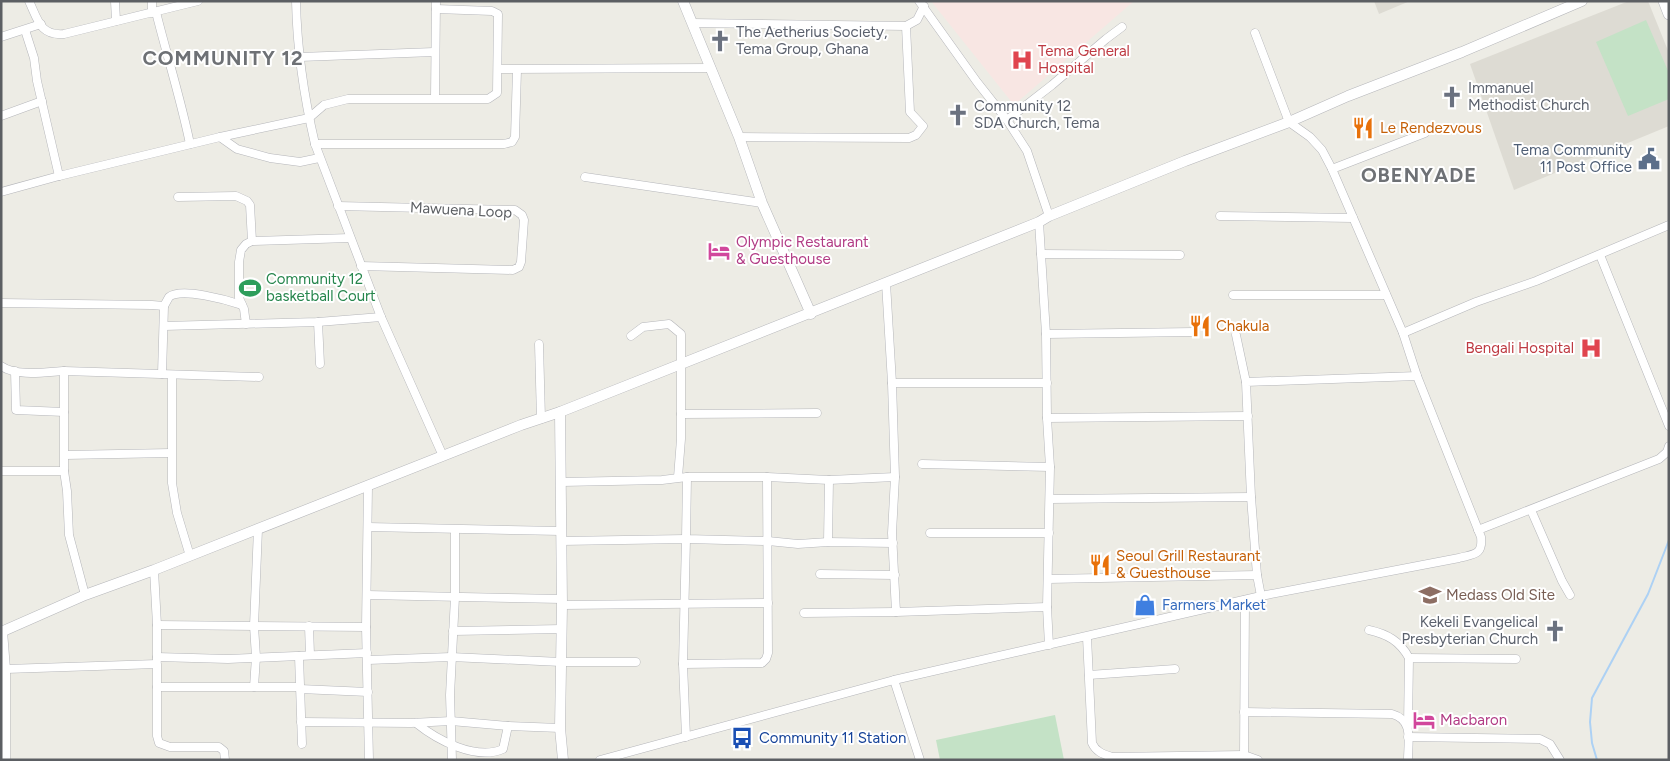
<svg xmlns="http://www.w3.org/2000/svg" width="1670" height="761" font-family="Figtree,sans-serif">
<rect width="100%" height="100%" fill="#edece5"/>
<g fill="#dddbd3">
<path d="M1374 1H1410L1379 14Z"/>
<path d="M1629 1H1648L1669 53V126L1514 190 1470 64Z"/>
</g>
<path fill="#f8e6e3" d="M931 1H1134L1014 105Z"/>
<g fill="#c4e2c6">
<path d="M1646 20 1669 73V99L1628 116 1596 42Z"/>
<path d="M1055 715 1064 760H940L936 740Z"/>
</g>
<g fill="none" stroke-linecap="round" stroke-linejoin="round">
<path stroke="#add1f4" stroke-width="2" d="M1597 760 1592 743 1590 722 1592 698 1648 594 1669 540"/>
<g stroke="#b5b6ba" stroke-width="9">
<g id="minor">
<path d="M29 1C38 20 40 36 64 34L198 1"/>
<path d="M115 1 116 21"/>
<path d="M152 1V13"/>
<path d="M296 1C297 49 304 97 315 144L381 317 443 456"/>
<path d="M919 1 977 82 1007 120 1027 151 1049 216"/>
<path d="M156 12C167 56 181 100 190 144"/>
<path d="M692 23 906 26 917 20 924 6"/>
<path d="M25 30 34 58 37 81 59 176"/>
<path d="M1 37 41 24"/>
<path d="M300 57 434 52"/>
<path d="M498 69 710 68"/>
<path d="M435 98 436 1"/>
<path d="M1 116 42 101"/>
<path d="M1007 120 1052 85 1106 39 1122 27"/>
<path d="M220 137 237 149 270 158 300 162 319 158"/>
<path d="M739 137 909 138 916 135 923 126 910 112 906 26"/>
<path d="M315 144H504L512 142 515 137 517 70"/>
<path d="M1332 169 1425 133"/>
<path d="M585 177 762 203"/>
<path d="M1 192 59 176 220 137 309 118 324 105 348 99H488L497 93 498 14 492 11 436 9"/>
<path d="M178 197 236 196 247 201 250 205 252 241"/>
<path d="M338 206 515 210 522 215 524 220 521 262 519 267 513 270 361 266"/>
<path d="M1220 216 1353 218"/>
<path d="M1039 222 1046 334 1047 418 1050 467 1047 607 1049 645"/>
<path d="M1041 254 1180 255"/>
<path d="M1600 255 1669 426"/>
<path d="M886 283 892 383H1047"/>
<path d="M1233 295H1386"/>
<path d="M1 303 152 305 164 306 162 374"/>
<path d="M164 306 169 297C181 287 227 300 242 305"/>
<path d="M318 322 320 364"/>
<path d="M246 324 244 309 239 298V262L241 250 246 244 252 241 350 238"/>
<path d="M164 326 318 322 381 317"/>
<path d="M1403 333 1476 302 1536 281 1669 225"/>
<path d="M1046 334 1194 332"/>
<path d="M1236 335 1246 382"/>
<path d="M631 336 643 327 669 324 681 334V439L678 477"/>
<path d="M539 344 541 419"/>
<path d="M1 366C17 377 46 372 64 371"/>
<path d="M15 371 16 410 64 412"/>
<path d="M172 375V483L177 513 190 556"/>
<path d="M892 383 895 477 892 533 896 612 1047 607"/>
<path d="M681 414 817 413"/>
<path d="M1047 418 1248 416"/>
<path d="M65 455 171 453"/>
<path d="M922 464 1050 467"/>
<path d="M1 471H64L67 491 69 535 85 595"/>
<path d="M64 471V371L259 377"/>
<path d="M687 477 686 539 768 541 798 544 828 542 893 543"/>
<path d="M562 482 662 480 687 477H767L829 480 895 477"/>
<path d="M368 486 366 627 369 760"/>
<path d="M1050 499 1251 497"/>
<path d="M1531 510 1562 581 1570 595"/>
<path d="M368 527 561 531"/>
<path d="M1478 530 1659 459 1667 452 1669 446"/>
<path d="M930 533H1049"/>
<path d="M561 541 686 539 683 664 686 737"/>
<path d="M828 542 829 480"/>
<path d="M154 570 157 625V660"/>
<path d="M820 574 895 575"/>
<path d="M1257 575 1251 497 1246 382 1417 376"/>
<path d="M1048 579 1257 575 1261 596"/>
<path d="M367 595 562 599"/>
<path d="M562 605 768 603"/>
<path d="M804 613 896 612"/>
<path d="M157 625 366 627"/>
<path d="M309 626 310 655"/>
<path d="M1369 630C1387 634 1400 641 1409 658"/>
<path d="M3 631 6 669V760"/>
<path d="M453 631 562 629"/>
<path d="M1087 637 1092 743C1096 752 1103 754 1112 757L1244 755 1258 760"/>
<path d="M299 656 302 744"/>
<path d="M157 657 228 659 367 653"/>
<path d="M368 660 451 657 561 662H636"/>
<path d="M683 664 762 663 766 659 768 653 767 477"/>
<path d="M6 669 157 664V736L159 743 170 747H219L224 751 225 760"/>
<path d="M1089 675 1175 669"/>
<path d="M894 680 920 760"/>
<path d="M157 687H300"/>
<path d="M254 687 256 657 254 626 258 529"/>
<path d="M300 689 368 692"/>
<path d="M1244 712 1392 714C1414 720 1408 741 1408 760"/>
<path d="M301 722 411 723 451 721 508 726"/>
<path d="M416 723C437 740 476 761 503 749L508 726 560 728"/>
<path d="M1408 726 1409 658 1516 659"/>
<path d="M1408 737 1540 739 1550 744 1560 760"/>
<path d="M1244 755 1245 600"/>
<path d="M452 760 450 695 455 597V530"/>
<path d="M600 760 894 680 1261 596 1459 558C1474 554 1483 555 1481 537L1417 376 1403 333 1332 169 1322 150 1310 137 1289 122 1255 33"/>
</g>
</g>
<g stroke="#b5b6ba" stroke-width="11">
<g id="tertiary">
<path d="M683 1 739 137 762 203 811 314"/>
<path d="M560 412 562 605 560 728 563 760"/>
<path d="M1 632 85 595 154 570 521 425 560 412 1039 222 1049 216 1185 161 1289 122 1348 96 1462 52 1582 1"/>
</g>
</g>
<g stroke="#b6b8bd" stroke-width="12">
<path id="secondary" d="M1664 1 1669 14"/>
</g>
<use href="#minor" stroke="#fff" stroke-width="8"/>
<use href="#tertiary" stroke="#fff" stroke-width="10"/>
<use href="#secondary" stroke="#fff" stroke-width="11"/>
</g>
<defs>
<g id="church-bare" transform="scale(1.725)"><path d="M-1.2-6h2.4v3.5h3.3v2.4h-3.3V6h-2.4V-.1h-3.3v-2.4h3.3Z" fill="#6b7280" stroke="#fff" stroke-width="2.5" paint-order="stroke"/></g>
<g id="hospital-bare" transform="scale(1.725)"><path d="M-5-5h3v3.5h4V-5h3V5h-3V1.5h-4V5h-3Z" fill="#e0444e" stroke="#fff" stroke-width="2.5" paint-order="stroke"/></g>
<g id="restaurant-bare" transform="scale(1.725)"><path d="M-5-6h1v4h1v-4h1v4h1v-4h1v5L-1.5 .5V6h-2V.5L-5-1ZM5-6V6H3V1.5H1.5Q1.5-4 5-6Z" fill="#e8710a" stroke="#fff" stroke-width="2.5" paint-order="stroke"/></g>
<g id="civic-bare" transform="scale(1.725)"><path d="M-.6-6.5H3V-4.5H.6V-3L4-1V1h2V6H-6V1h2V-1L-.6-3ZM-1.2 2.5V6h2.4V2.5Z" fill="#5c6f8a" stroke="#fff" stroke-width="2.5" paint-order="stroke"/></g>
<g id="hotel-bare" transform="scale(1.725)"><path d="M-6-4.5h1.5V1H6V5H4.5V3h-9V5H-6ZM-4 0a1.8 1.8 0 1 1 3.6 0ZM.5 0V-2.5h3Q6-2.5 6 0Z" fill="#d1479c" stroke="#fff" stroke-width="2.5" paint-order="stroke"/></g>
<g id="stadium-bare" transform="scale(1.725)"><path d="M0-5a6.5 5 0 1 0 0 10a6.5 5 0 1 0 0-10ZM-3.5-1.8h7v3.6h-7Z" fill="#2e9e5b" stroke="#fff" stroke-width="2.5" paint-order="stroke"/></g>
<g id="school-bare" transform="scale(1.725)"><path d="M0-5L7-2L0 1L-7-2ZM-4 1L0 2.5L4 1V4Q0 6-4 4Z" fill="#8d6e63" stroke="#fff" stroke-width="2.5" paint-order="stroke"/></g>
<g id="shop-bare" transform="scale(1.725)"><path d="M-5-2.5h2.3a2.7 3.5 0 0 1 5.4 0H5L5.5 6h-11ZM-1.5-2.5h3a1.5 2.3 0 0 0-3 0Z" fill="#3f7fe0" stroke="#fff" stroke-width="2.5" paint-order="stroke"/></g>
<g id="bus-bare" transform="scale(1.725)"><path d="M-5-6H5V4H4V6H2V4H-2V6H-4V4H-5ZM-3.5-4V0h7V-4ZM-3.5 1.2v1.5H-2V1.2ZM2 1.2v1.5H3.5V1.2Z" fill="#1a4fb4" stroke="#fff" stroke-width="2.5" paint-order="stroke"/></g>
</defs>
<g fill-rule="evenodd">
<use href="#church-bare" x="720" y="41"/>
<use href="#hospital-bare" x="1022" y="60"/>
<use href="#church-bare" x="1452" y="97"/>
<use href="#church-bare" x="958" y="115"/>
<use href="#restaurant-bare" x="1363" y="128"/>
<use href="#civic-bare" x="1649" y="159"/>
<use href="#hotel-bare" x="719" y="251"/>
<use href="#stadium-bare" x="250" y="288"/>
<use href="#restaurant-bare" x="1200" y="326"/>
<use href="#hospital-bare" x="1591" y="348"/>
<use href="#restaurant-bare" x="1100" y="565"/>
<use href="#school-bare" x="1430" y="595"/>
<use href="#shop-bare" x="1145" y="605"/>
<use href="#church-bare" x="1555" y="631"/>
<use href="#hotel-bare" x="1424" y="720"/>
<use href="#bus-bare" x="742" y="738"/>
</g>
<g text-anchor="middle" stroke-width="4" stroke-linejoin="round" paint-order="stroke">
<g font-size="15" fill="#5b616d" stroke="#fff" text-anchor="start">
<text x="736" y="37">The Aetherius Society,<tspan x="736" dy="17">Tema Group, Ghana</tspan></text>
<text x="1468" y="93">Immanuel<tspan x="1468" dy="17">Methodist Church</tspan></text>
<text x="974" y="111">Community 12<tspan x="974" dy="17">SDA Church, Tema</tspan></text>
<text x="1538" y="627" text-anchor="end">Kekeli Evangelical<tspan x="1538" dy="17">Presbyterian Church</tspan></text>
</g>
<g font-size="15" fill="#be3a42" stroke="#fff" text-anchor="start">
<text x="1038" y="56">Tema General<tspan x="1038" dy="17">Hospital</tspan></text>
<text x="1574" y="353" text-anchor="end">Bengali Hospital</text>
</g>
<g font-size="15" fill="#c56008" stroke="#fff" text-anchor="start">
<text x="1380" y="133">Le Rendezvous</text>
<text x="1216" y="331">Chakula</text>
<text x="1116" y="561">Seoul Grill Restaurant<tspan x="1116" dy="17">&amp; Guesthouse</tspan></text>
</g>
<g font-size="15" fill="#4e5e75" stroke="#fff" text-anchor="end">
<text x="1632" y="155">Tema Community<tspan x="1632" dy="17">11 Post Office</tspan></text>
</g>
<g font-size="15" fill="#5c5f63" stroke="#fff">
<text transform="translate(461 210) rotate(3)" y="5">Mawuena Loop</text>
</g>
<g font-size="15" fill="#b23c85" stroke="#fff" text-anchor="start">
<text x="736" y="247">Olympic Restaurant<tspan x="736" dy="17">&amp; Guesthouse</tspan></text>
<text x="1440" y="725">Macbaron</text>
</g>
<g font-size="15" fill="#27864d" stroke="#fff" text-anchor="start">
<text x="266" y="284">Community 12<tspan x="266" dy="17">basketball Court</tspan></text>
</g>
<g font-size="15" fill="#785e54" stroke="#fff" text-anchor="start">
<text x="1446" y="600">Medass Old Site</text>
</g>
<g font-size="15" fill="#366cbe" stroke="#fff" text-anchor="start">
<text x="1162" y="610">Farmers Market</text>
</g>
<g font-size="15" fill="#164399" stroke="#fff" text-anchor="start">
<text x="759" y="743">Community 11 Station</text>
</g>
<g font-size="20" font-weight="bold" letter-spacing="1" fill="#6e7175" stroke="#fff">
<text x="223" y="65">COMMUNITY 12</text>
<text x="1419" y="182">OBENYADE</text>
</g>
</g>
<rect width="1670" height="761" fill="none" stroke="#5c5f63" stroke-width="5"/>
</svg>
